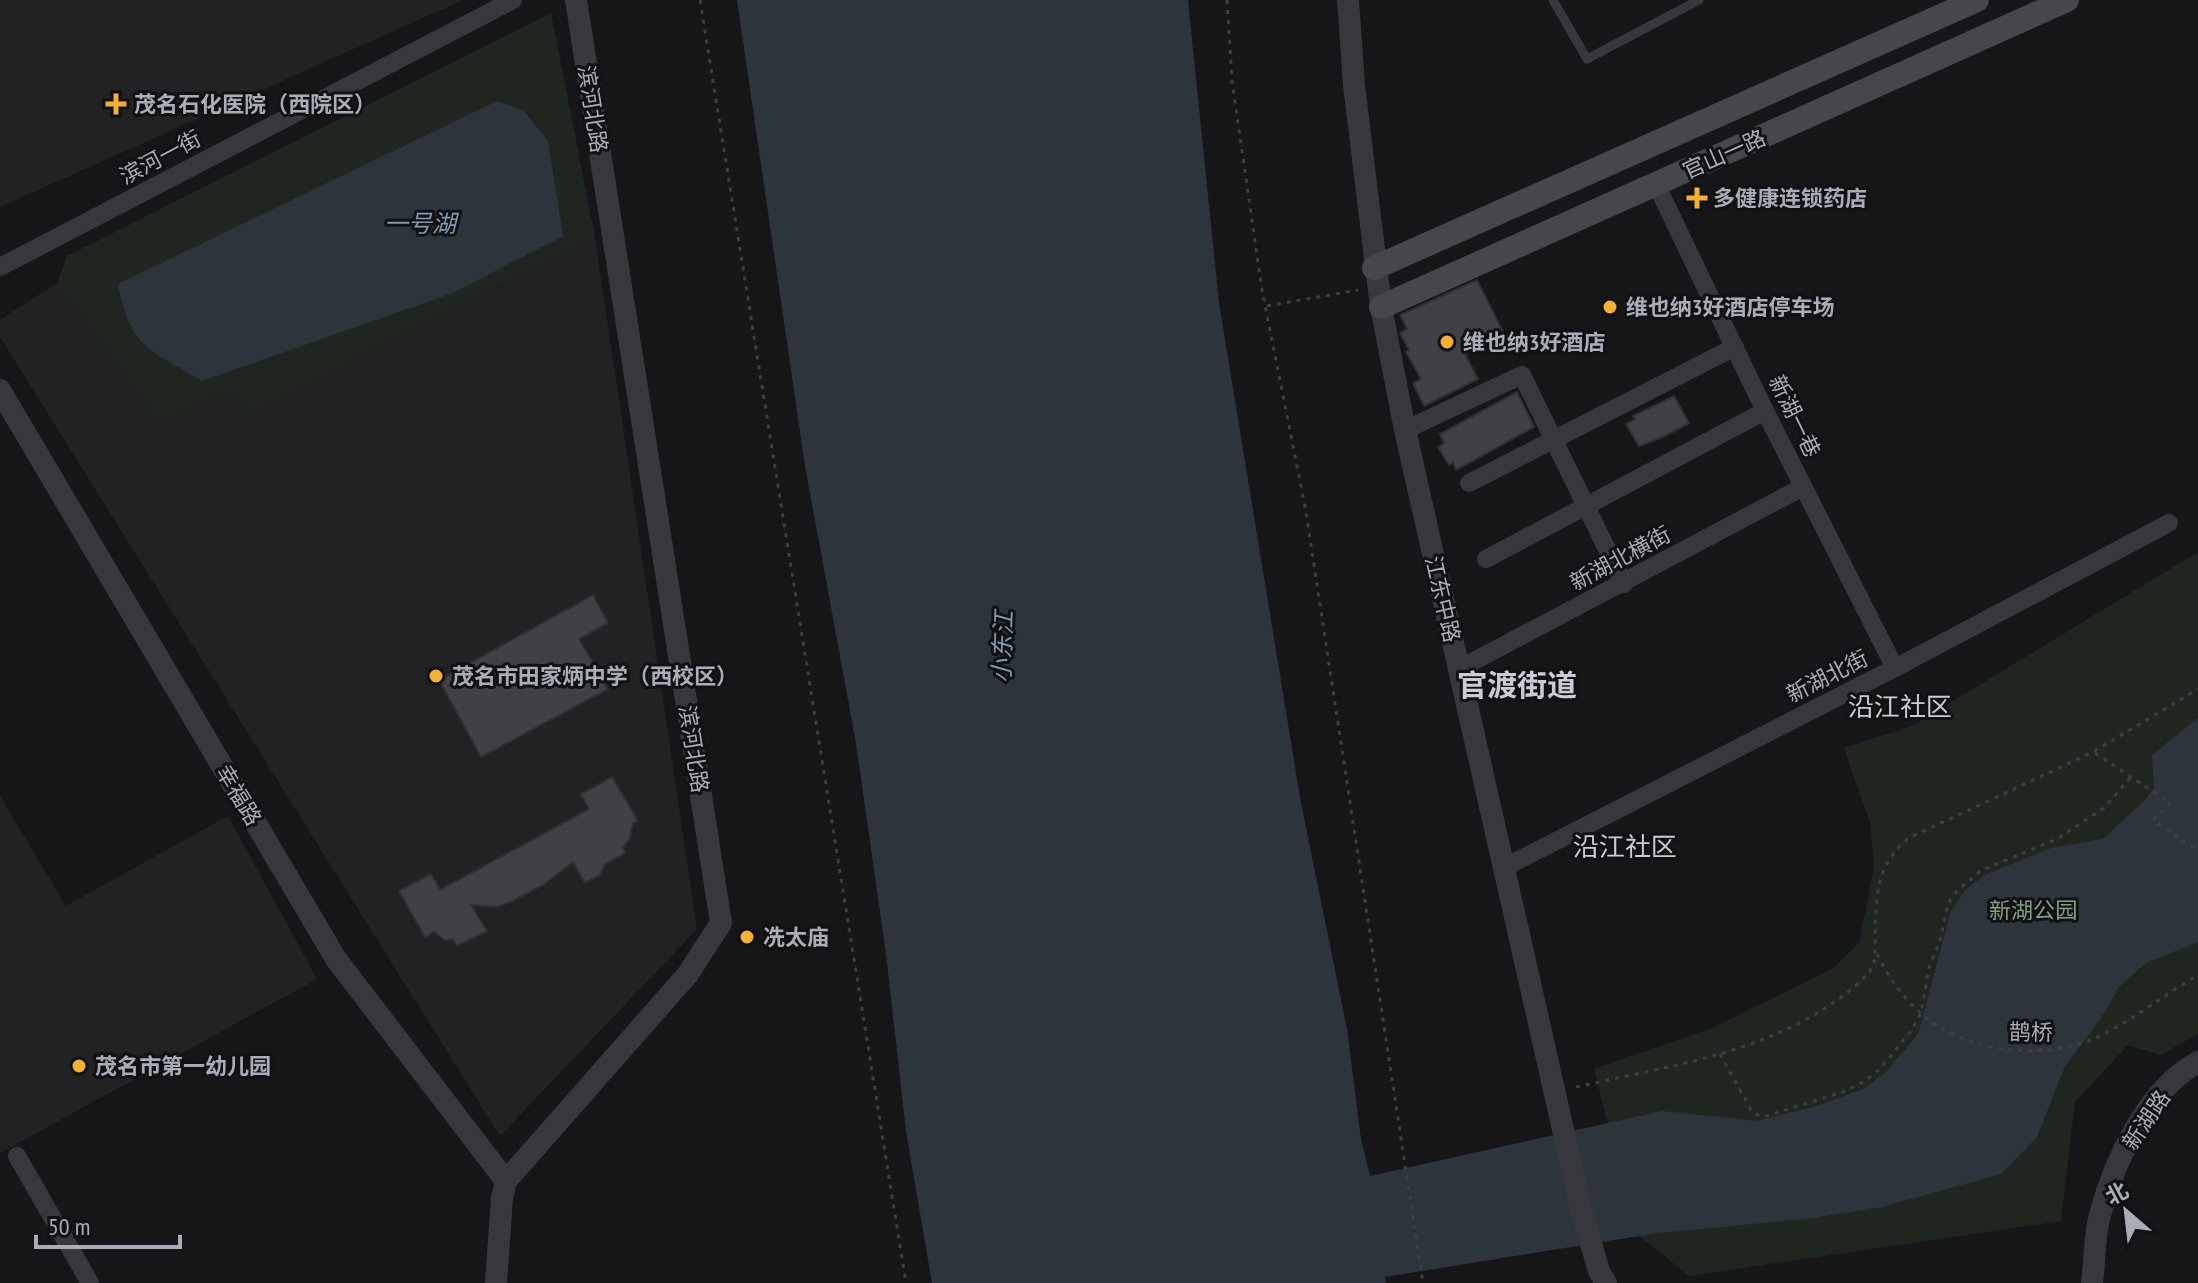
<svg xmlns="http://www.w3.org/2000/svg" width="2198" height="1283" font-family="'PT Sans Narrow','Noto Sans SC',sans-serif">
<rect width="100%" height="100%" fill="#161618"/>
<g fill="#222225">
<path d="M0 0H463L0 207Z"/>
<path d="M595 237 697 929 500 1136 0 337V320L57 283 160 423 228 391 253 412Z"/>
<path d="M0 796 66 906 228 816 317 979 0 1153Z"/>
</g>
<g fill="#1e261f">
<path d="M551 13 595 237 253 412 228 391 160 423 57 283 67 256Z"/>
<path d="M2198 552V1034L2160 1055 2128 1045 2075 1102 2061 1221 1689 1276 1635 1232 1594 1069 1712 1028 1832 969 1859 943 1874 867 1870 823 1844 748 1912 726Z"/>
</g>
<g fill="#2c353c">
<path d="M737 0H1188L1219 303 1301 803 1347 1029 1361 1139 1370 1176 1662 1111 1758 1121 1820 1105 1865 1088 1887 1071 1918 1034 1951 911 1966 889 1987 874 2051 848 2103 839 2146 799 2154 787 2152 755 2198 718V942L2146 963 2119 987 2101 1018 2065 1066 2037 1137 2001 1174 1882 1207 1813 1218 1658 1233 1385 1277 1386 1283H932L906 1131 886 954 856 743 805 466Z"/>
<path d="M497 101 523 110 548 141 563 236 453 293 202 381C150 349 130 349 118 284Z"/>
</g>
<g fill="#404145" stroke="#303034" stroke-width="2">
<path d="M1477 280 1504 334 1465 354 1478 379 1424 406 1413 383 1421 379 1406 352 1409 350 1400 333 1407 329 1400 315Z"/>
<path d="M1517 392 1534 427 1456 470 1453 463 1449 465 1438 447 1444 443 1440 434Z"/>
<path d="M1674 396 1689 423 1663 437 1639 446 1626 424 1635 419 1633 416Z"/>
<path d="M593 595 608 623 579 639 608 689 481 757 439 680Z"/>
<path d="M612 777 638 821 633 823 630 838 623 848 625 853 604 865 600 875 585 883 573 862 543 885 512 901 497 907 471 905 487 931 457 946 453 939 445 940 434 932 425 937 399 891 431 874 440 890 589 809 581 794Z"/>
</g>
<g fill="none" stroke-linecap="round" stroke-linejoin="round">
<g stroke="#3d3f44" stroke-width="3" stroke-dasharray="4 6" stroke-linecap="butt">
<path d="M700 0 906 1283"/>
<path d="M1227 0 1232 81 1262 290 1305 506 1423 1283"/>
<path d="M1267 306 1358 290"/>
<path d="M2095 753 2170 803 2153 820 2198 851"/>
<path d="M1877 954C1889 978 1903 999 1924 1016 1967 1051 2037 1060 2088 1041 2125 1026 2163 996 2198 975"/>
<path d="M1720 1054 1751 1110 1759 1116H1766L1843 1092 1865 1081 1880 1069 1911 1031 1921 1013 1929 967 1940 941 1948 904 1954 894 1980 871 2057 839 2104 808 2131 777"/>
<path d="M1576 1087C1664 1067 1757 1055 1833 1003 1848 992 1864 981 1874 965 1878 918 1867 870 1909 838L2093 752 2198 689"/>
</g>
<path stroke="#37383d" stroke-width="9" d="M1553 0 1587 59 1699 0"/>
<g stroke="#37383d" stroke-width="18">
<path d="M1656 184 1765 411 1895 668"/>
<path d="M0 267 513 0"/>
<path d="M1405 430 1522 375 1624 584"/>
<path d="M1469 483 1735 347"/>
<path d="M1486 559 1765 411"/>
<path d="M1459 669 1803 487"/>
<path d="M1505 867 1895 668 2169 523"/>
<path d="M17 1156 90 1283"/>
</g>
<g stroke="#37383d" stroke-width="22">
<path d="M1348 0 1354 85 1381 307 1405 430 1581 1209 1599 1271 1606 1283"/>
<path d="M0 390 336 959 506 1181"/>
<path d="M496 1283 502 1198 506 1181 688 974 721 923 576 0"/>
<path d="M2092 1283C2095 1261 2094 1236 2100 1215 2114 1161 2148 1089 2198 1062"/>
</g>
<g stroke="#45474d" stroke-width="24">
<path d="M1374 268 1977 0"/>
<path d="M1381 307 2067 0"/>
</g>
</g>
<g fill="#f2b134" stroke="#111113" stroke-width="3">
<path d="M112 92h8v8h8v8h-8v8h-8v-8h-8v-8h8z"/>
<path d="M1693 186h8v8h8v8h-8v8h-8v-8h-8v-8h8z"/>
<circle cx="1610" cy="307" r="8"/>
<circle cx="1447" cy="342" r="8"/>
<circle cx="436" cy="676" r="8"/>
<circle cx="747" cy="937" r="8"/>
<circle cx="79" cy="1066" r="8"/>
</g>
<g text-anchor="middle" stroke-width="6" stroke-linejoin="round" paint-order="stroke">
<g font-size="22" font-weight="bold" fill="#a8adb8" stroke="#111113" text-anchor="start">
<text x="134" y="112">茂名石化医院（西院区）</text>
<text x="1713" y="206">多健康连锁药店</text>
<text x="1626" y="315">维也纳3好酒店停车场</text>
<text x="1463" y="350">维也纳3好酒店</text>
<text x="452" y="684">茂名市田家炳中学（西校区）</text>
<text x="763" y="945">冼太庙</text>
<text x="95" y="1074">茂名市第一幼儿园</text>
</g>
<g font-size="22" fill="#a8adb8" stroke="#111113">
<text transform="translate(593 109) rotate(81)" y="8">滨河北路</text>
<text transform="translate(1724 154) rotate(-24)" y="8">官山一路</text>
<text transform="translate(160 157) rotate(-28)" y="8">滨河一街</text>
<text transform="translate(1795 416) rotate(64)" y="8">新湖一巷</text>
<text transform="translate(1620 558) rotate(-28)" y="8">新湖北横街</text>
<text transform="translate(1443 599) rotate(77)" y="8">江东中路</text>
<text transform="translate(1827 676) rotate(-27)" y="8">新湖北街</text>
<text transform="translate(694 749) rotate(81)" y="8">滨河北路</text>
<text transform="translate(239 795) rotate(59)" y="8">幸福路</text>
<text transform="translate(2031 1032) rotate(1)" y="8">鹊桥</text>
<text transform="translate(2146 1120) rotate(-56)" y="8">新湖路</text>
</g>
<g font-size="22" fill="#7fa381" stroke="#111113">
<text x="2033" y="918">新湖公园</text>
</g>
<g font-size="24" font-style="italic" fill="#7f9bb3" stroke="#111113">
<text x="420" y="232">一号湖</text>
<text transform="translate(1003 647) rotate(-88)" y="8">小东江</text>
</g>
<g font-size="26" fill="#c9ccd4" stroke="#111113">
<text x="1900" y="716">沿江社区</text>
<text x="1625" y="856">沿江社区</text>
</g>
<g font-size="30" font-weight="bold" fill="#c9ccd4" stroke="#111113">
<text x="1517" y="696">官渡街道</text>
</g>
</g>
<g transform="translate(2126 1211) rotate(332)" stroke="#111113" stroke-width="6" paint-order="stroke">
<path d="M0-6L14 30L0 20L-14 30Z" fill="#a8adb8"/>
<text y="-12" font-size="22" font-weight="bold" text-anchor="middle" fill="#a8adb8">北</text>
</g>
<path d="M36 1235v12h144v-12" fill="none" stroke="#a8adb8" stroke-width="4"/>
<text x="48" y="1235" font-size="24" fill="#a8adb8" stroke="#111113" stroke-width="6" paint-order="stroke">50 m</text>
</svg>
